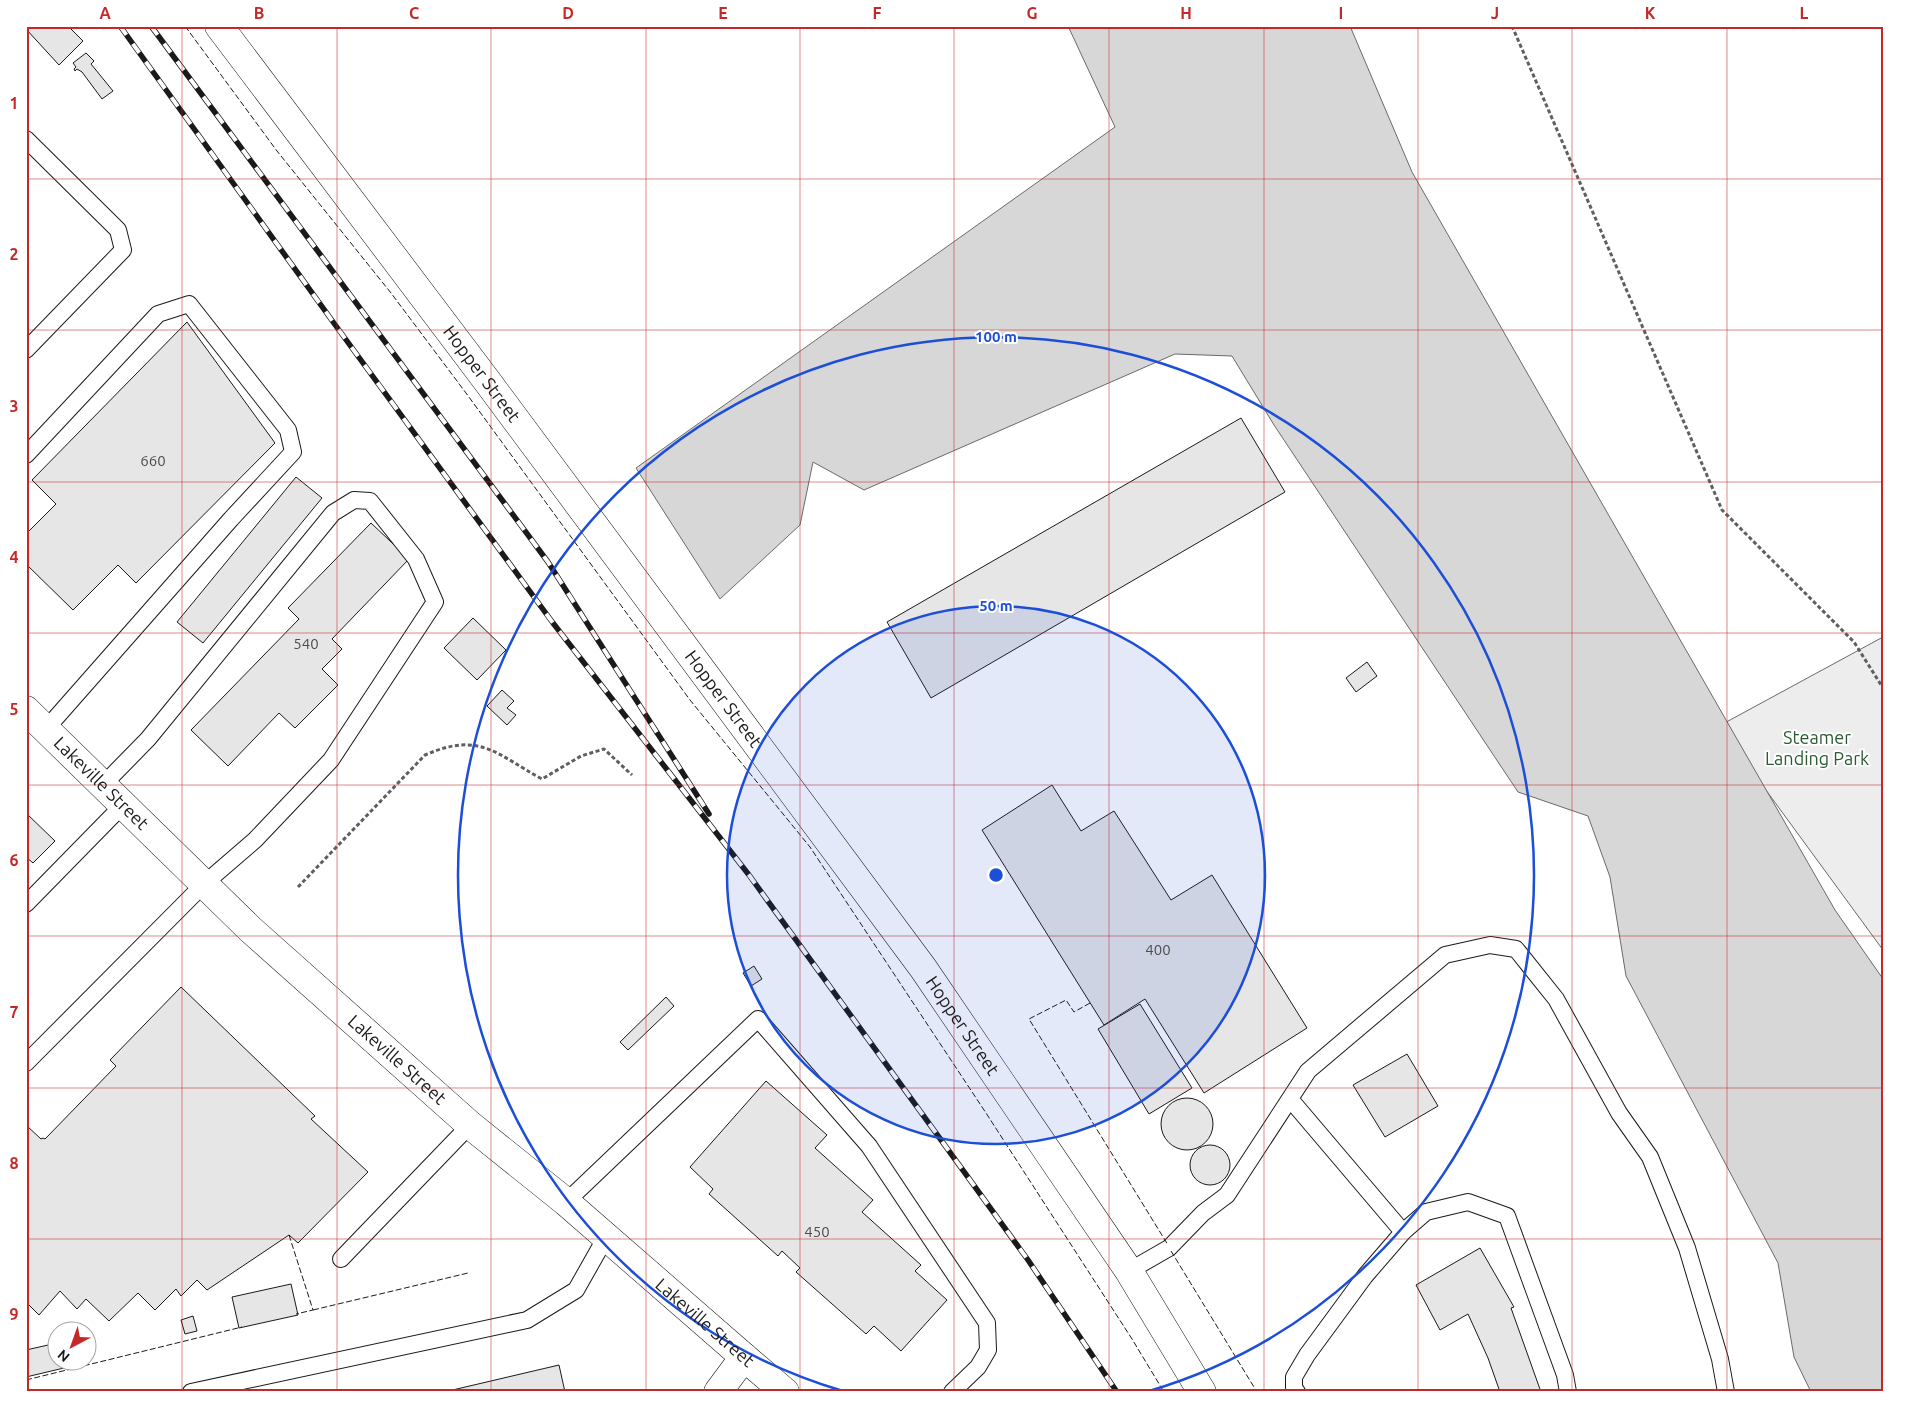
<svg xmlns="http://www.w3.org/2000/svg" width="1909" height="1418" font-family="Ubuntu,sans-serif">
<rect width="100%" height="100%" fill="#fff"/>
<path fill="#ededed" stroke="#6a6a6a" d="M1883 637V950L1719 726Z"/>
<path fill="#d7d7d7" stroke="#6a6a6a" d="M1068 26H1350L1412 172 1835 910 1883 979V1392H1811L1794 1357 1778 1263 1626 976 1610 877 1588 816 1518 792 1274 425 1232 356 1175 354 864 490 813 462 800 525 720 599 636 468 1115 127Z"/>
<g fill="#e6e6e6" stroke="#1a1a1a">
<path d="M26 26H68L83 41 59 65 26 29Z"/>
<path d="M86 53 94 61 91 64 113 91 102 99 82 72 77 69 75 71 74 69 76 67 73 63Z"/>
<path d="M187 322 275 443 136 583 118 565 73 610 26 564V534L56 504 32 480Z"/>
<path d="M1241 418 1285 492 931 698 887 622Z"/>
<path d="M296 477 322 498 203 643 177 622Z"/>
<path d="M371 523 409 559 332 639 342 649 322 669 338 685 295 728 279 713 228 766 191 730 299 619 288 608Z"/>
<path d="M473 618 506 650 477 680 444 648Z"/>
<path d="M1367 662 1377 676 1356 692 1346 678Z"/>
<path d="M502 690 514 701 507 708 516 715 507 725 487 706Z"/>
<path d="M1052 785 1081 831 1114 811 1171 900 1212 875 1307 1028 1204 1093 1145 999 1104 1025 982 830Z"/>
<path d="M26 813 55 841 33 863 26 857Z"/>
<path d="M754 966 762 979 751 986 743 973Z"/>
<path d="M181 987 315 1116 311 1119 368 1172 298 1243 289 1235 207 1290 197 1280 181 1296 176 1289 155 1310 138 1293 109 1321 86 1299 77 1309 60 1291 39 1315 26 1302V1125L41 1139 43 1138 45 1139 116 1066 110 1060Z"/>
<path d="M666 997 674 1006 628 1050 620 1042Z"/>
<path d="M1140 1004 1192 1088 1149 1114 1098 1029Z"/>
<path d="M1407 1054 1438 1106 1385 1137 1353 1085Z"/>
<path d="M766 1081 827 1135 815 1148 873 1200 862 1212 921 1265 915 1271 947 1300 901 1351 874 1326 866 1334 796 1272 800 1268 782 1251 778 1256 709 1194 713 1189 690 1167Z"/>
<circle cx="1187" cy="1124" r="26"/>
<circle cx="1210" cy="1165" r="20"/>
<path d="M1480 1248 1514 1307 1511 1308 1541 1392H1500L1488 1358 1468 1314 1440 1330 1416 1285Z"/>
<path d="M291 1284 298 1315 239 1328 232 1297Z"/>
<path d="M193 1316 197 1331 185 1334 181 1320Z"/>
<path d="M57 1343 58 1360H62L64 1368 26 1377V1350Z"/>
<path d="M559 1365 565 1392H444Z"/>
</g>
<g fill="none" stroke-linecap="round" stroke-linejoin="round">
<g stroke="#1a1a1a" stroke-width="18">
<g id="lane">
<path d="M26 139 118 230 123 250 26 350"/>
<path d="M26 455 158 314 189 304 288 430 293 452 231 519 46 729"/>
<path d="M26 904 123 805"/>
<path d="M26 1063 204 884 255 840 331 760 435 602 416 559 370 501 354 500 333 513 148 739 103 785"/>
<path d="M1290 1099 1403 1232"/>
<path d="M566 1202 758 1019 869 1146 987 1323 988 1350 978 1367 952 1392"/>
<path d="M341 1259 470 1125"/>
<path d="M1129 1271 1169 1248 1203 1213 1227 1195 1308 1071 1445 955 1490 945 1516 949 1556 999 1619 1113 1650 1157 1687 1248 1720 1359 1726 1392"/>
<path d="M191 1392 527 1320 576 1290 606 1237"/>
<path d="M1297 1392 1294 1388V1377L1307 1355 1365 1276 1403 1232 1426 1212 1468 1202 1507 1216 1565 1375 1568 1392"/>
</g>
</g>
<g stroke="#1a1a1a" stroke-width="29">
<g id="street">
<path id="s1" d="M219 26 487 381 923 968 1129 1271 1202 1392"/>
<path d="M718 1392 744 1357"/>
</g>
</g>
<g stroke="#1a1a1a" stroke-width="29">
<g id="primary">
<path id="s2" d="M26 710 250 929 470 1125 566 1202 744 1357 785 1392"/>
</g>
</g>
<g stroke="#5f5f5f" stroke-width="3" stroke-dasharray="4 2.5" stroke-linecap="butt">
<path d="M1512 26 1722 510 1854 642 1883 688"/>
<path d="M298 887 425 755C480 731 496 754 542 779L581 756 604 749 632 775"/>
</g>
<use href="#lane" stroke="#fff" stroke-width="16"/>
<use href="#street" stroke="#fff" stroke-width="28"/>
<use href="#primary" stroke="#fff" stroke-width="28"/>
<g stroke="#1a1a1a" stroke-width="5.5">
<g id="rail">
<path d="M120 26 336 326 553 623 749 875 1028 1260 1117 1392"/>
<path d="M151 26 548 562 709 814"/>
</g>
</g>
<use href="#rail" stroke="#fff" stroke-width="4" stroke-dasharray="11" stroke-linecap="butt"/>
<g stroke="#1a1a1a" stroke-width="1" stroke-dasharray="6 2.5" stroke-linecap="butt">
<path d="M185 26 277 151 391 293 466 393 690 700 810 847 986 1113 1132 1339 1164 1392"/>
<path d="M1090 1003 1074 1012 1066 1000 1029 1019 1168 1245"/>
<path d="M289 1235 313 1310 296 1314"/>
<path d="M1171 1251 1257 1392"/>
<path d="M313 1310 468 1273"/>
<path d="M26 1380 242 1327"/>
</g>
</g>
<path fill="none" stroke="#c62828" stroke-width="1" stroke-opacity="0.55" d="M182 26V1392M337 26V1392M491 26V1392M646 26V1392M800 26V1392M954 26V1392M1109 26V1392M1264 26V1392M1418 26V1392M1572 26V1392M1727 26V1392M26 179H1883M26 330H1883M26 482H1883M26 633H1883M26 785H1883M26 936H1883M26 1088H1883M26 1239H1883"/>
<circle cx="996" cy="875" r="269" fill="#1d4ed8" fill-opacity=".12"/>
<g fill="none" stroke="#1d4ed8" stroke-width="2.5">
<circle cx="996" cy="875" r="269"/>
<path d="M843 1391A538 538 0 1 1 1149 1391"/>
</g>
<g text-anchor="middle" stroke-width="4" stroke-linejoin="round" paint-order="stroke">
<g font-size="15" fill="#4d4d4d">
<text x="153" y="466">660</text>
<text x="306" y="649">540</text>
<text x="1158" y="955">400</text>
<text x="817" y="1237">450</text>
</g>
<g font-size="18" fill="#1a1a1a" stroke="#fff">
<text dy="6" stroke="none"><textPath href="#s1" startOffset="436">Hopper Street</textPath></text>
<text dy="6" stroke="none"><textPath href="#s1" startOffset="841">Hopper Street</textPath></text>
<text dy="6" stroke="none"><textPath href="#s2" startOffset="105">Lakeville Street</textPath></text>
<text dy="6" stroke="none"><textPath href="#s1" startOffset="1246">Hopper Street</textPath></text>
<text dy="6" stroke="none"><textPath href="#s2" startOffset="510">Lakeville Street</textPath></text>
<text dy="6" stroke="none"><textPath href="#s2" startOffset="915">Lakeville Street</textPath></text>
</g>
<g font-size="18" fill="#2b5a34" stroke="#fff">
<text x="1817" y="744">Steamer<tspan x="1817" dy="21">Landing Park</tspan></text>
</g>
</g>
<circle cx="996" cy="875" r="8" fill="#1d4ed8" stroke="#fff" stroke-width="2.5"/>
<g font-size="15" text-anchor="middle" font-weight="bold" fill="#1d4ed8" stroke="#fff" stroke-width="4" stroke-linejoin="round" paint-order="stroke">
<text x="996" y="342">100 m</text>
<text x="996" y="611">50 m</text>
</g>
<rect width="1909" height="1418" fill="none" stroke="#ffffff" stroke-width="55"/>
<g transform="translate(72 1346) rotate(221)"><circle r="24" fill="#ffffff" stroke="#a3a3a3"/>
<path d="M0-4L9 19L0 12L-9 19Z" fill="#c62828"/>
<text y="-8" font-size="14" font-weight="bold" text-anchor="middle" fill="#1a1a1a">N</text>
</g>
<rect x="28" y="28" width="1854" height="1362" fill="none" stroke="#c62828" stroke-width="2"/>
<g font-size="16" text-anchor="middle" font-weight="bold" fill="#c62828">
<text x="105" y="19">A</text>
<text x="259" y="19">B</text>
<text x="414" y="19">C</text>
<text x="568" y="19">D</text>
<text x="723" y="19">E</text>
<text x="877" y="19">F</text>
<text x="1032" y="19">G</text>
<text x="1186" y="19">H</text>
<text x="1341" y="19">I</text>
<text x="1495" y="19">J</text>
<text x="1650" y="19">K</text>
<text x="1804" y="19">L</text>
<text x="14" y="109">1</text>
<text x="14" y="260">2</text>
<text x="14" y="412">3</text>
<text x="14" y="563">4</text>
<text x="14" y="715">5</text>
<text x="14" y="866">6</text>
<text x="14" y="1018">7</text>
<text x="14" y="1169">8</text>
<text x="14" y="1320">9</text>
</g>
</svg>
